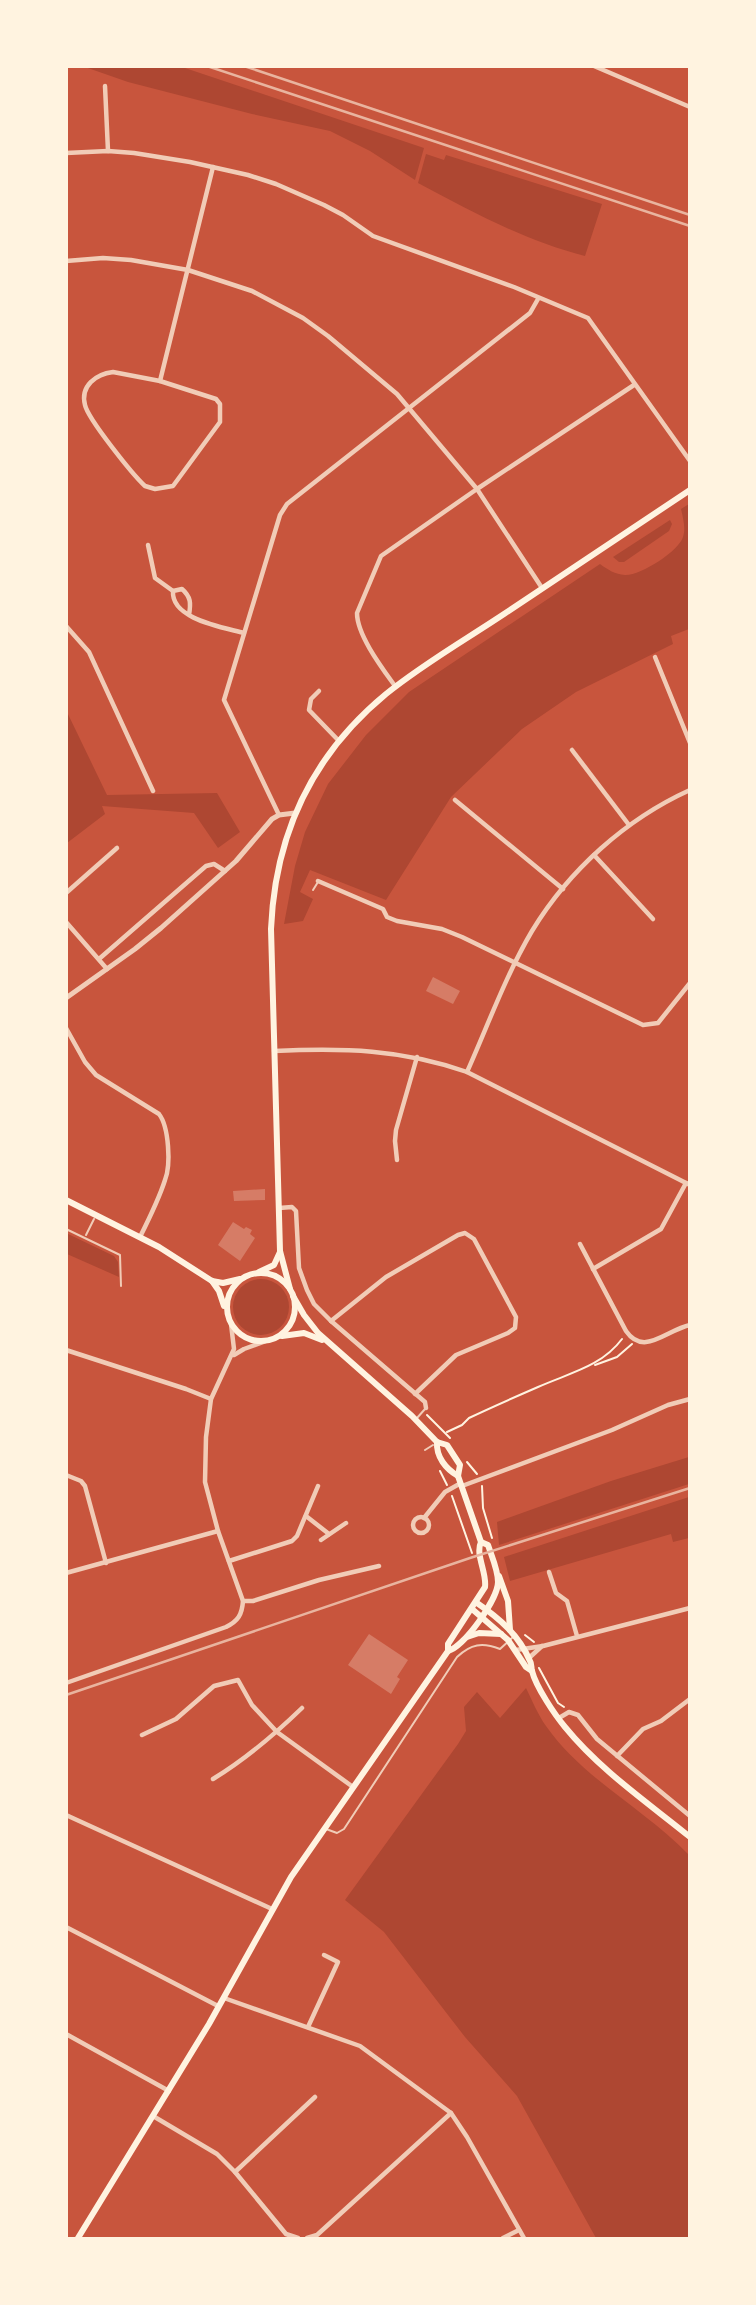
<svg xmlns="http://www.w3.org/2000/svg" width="756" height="2305" font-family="'Alegreya Sans',sans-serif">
<rect width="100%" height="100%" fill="#c8553d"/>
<g fill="#ae4732">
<path d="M85 67H182L424 148 415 180 370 151 330 131 252 114 128 82Z"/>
<path d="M426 154 444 160 446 155 602 204 585 256C525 241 473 212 418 183Z"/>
<path d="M689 504V629L671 636 673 644 576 692 522 729 451 797 386 900 310 870 300 892 313 899 303 921 284 924 295 866 305 832 328 784 366 735 409 692 600 564C608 570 615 574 625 575 640 576 679 551 683 537 686 528 683 518 681 509Z"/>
<path d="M670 520 672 524 669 531 624 562H619L613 557Z"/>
<path d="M66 710 107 795 217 793 240 832 218 848 194 813 102 806 105 814 67 843Z"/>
<path d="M66 1233 114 1256 118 1262 119 1277 67 1254Z"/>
<circle cx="261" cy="1307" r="28"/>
<path d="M689 1457V1484L499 1545 497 1522 611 1481Z"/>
<path d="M689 1497V1538L673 1542 671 1534 510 1581 504 1557Z"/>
<path d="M526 1688C532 1700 538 1715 546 1726 583 1779 645 1809 689 1855V2238H596L517 2096 465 2037 384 1932 345 1900 458 1744 466 1731 464 1707 477 1692 500 1718Z"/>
</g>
<g fill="#d67c66">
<path d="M433 977 460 991 453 1004 426 991Z"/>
<path d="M265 1189V1200L234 1201 233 1191Z"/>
<path d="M233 1222 244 1229 246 1227 252 1230 250 1234 255 1238 240 1261 218 1245Z"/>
<path d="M369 1634 408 1660 397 1677 400 1679 391 1694 348 1665Z"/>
</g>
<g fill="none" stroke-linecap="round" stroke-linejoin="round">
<g stroke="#fff3e0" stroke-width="2">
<path d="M595 1365 617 1357 632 1344"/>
<path d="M427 1415 450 1438"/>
<path d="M447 1432 462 1425 469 1418C492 1407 515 1397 538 1387 569 1373 601 1367 622 1339"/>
<path d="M467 1462 477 1474"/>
<path d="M440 1471 447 1485"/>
<path d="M482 1486 483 1508 492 1538"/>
<path d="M452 1496 472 1553"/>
<path d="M525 1635 534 1642"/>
<path d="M539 1668 558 1703 564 1707"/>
</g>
<g stroke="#f1ccb7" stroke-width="2">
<path d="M313 890 318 882"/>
<path d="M66 1229 120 1255 121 1286"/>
<path d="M86 1235 94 1219"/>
<path d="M417 1418 425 1409"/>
<path d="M425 1450 433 1445"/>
<path d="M326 1829 337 1833 344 1829 457 1657C471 1644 482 1642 500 1649L513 1637"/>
</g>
<g stroke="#f1ccb7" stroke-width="4.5">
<path d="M594 66 690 107"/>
<path d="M105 86 108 151"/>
<path d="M66 153 108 151 134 153 190 162 248 175 276 184 324 205 343 215 373 236 514 287 588 318 690 461"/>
<path d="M66 261 103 258 131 260 188 270 252 291 303 318 328 336 397 394 477 489 542 588"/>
<path d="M113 372 160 381 216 399 220 404V422L173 486 155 489 145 486C133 475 88 419 85 405 80 386 96 374 113 372Z"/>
<path d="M160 381 213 167"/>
<path d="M148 545 155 578 173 591"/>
<path d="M189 615C191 603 191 597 182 589L173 591C171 619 222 627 244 633"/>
<path d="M66 626 89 652 153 791"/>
<path d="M655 657 690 743"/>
<path d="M395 686C382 668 357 635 357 613L381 556 477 489 634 385"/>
<path d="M319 691 311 699 309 710 339 741"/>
<path d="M572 750 629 825"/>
<path d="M455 800 563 889"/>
<path d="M279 815 224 700 280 515 287 504 530 313 538 299"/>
<path d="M594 855 653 919"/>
<path d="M318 881 383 909 387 917 397 921 442 929 462 937 643 1025 658 1023 690 983"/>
<path d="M66 893 117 848"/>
<path d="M66 922 107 969"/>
<path d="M99 959 206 866 214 864 225 871"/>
<path d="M66 1028 85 1062 96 1075 159 1114C169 1127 171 1165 165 1180 159 1199 149 1219 140 1237"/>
<path d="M274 1051C344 1048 401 1049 467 1072L690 1185"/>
<path d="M467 1072C488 1025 506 975 532 931 569 870 626 819 690 790"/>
<path d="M397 1160 395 1141 396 1130 417 1057"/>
<path d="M279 1208 292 1207 296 1211 299 1268 307 1290 314 1304 331 1321 425 1402 426 1408"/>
<path d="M580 1244 626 1331C644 1357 666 1330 690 1325"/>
<path d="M593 1269 661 1229 686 1183"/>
<path d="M331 1321 386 1277 458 1235 465 1233 474 1239 516 1317 515 1328 508 1333 456 1355 415 1394"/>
<path d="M66 1350 186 1389 211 1399"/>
<path d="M234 1355 244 1349 266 1341"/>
<path d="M66 1475 81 1481 85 1486 106 1563"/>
<path d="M462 1486 612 1430 668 1405 690 1399"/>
<path d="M306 1516 329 1534"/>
<circle cx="421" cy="1525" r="8"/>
<path d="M424 1518 445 1492 461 1483"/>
<path d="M321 1540 346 1523"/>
<path d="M229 1561 292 1541 297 1536 318 1486"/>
<path d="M549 1572 556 1593 567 1601 577 1636"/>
<path d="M66 1573 218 1531"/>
<path d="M243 1601H253L319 1580 379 1566"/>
<path d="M516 1650 543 1646 690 1608"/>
<path d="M529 1658 542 1646"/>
<path d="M66 1683 226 1627C238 1621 242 1615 243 1601L218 1531 205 1482 206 1437 211 1399 234 1349 231 1324"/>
<path d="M559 1718 569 1712 578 1715 597 1739 690 1816"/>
<path d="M142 1735 176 1719 214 1686 238 1680 252 1705 277 1732 353 1787"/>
<path d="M617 1756 643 1729 661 1721 690 1699"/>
<path d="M213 1779C246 1759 274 1735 302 1708"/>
<path d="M66 1815 272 1909"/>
<path d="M66 1927 218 2006"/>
<path d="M224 1998 360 2046 451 2113 467 2137 524 2238"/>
<path d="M308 2027 338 1962 324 1955"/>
<path d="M66 2034 169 2091"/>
<path d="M153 2116 217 2154 235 2172 286 2234 298 2238"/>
<path d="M235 2172 315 2097"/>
<path d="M307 2238 317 2235 451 2113"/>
<path d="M503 2238 519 2230"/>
</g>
<path stroke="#f1ccb7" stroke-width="5" d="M66 998 135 949 161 928 236 861 272 819 279 815 295 813"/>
<g stroke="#fff3e0" stroke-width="6">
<path d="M66 1200 159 1247 212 1281 223 1283 240 1279"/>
<path d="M259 1272 274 1265 280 1252"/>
<circle cx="261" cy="1307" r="34"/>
<path d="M212 1281 219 1291 224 1306"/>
<path d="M290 1289 280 1251 271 929C275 835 312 755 386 694 423 664 465 640 504 614 566 573 628 531 690 490"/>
<path d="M282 1336 304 1333 322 1340"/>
<path d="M437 1442C436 1457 446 1469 458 1476"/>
<path d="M499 1576 508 1601 510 1630"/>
<path d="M477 1603C499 1618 519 1635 530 1661 532 1664 531 1668 532 1671 536 1687 555 1715 565 1727 600 1770 647 1802 690 1837"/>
<path d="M472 1609 508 1640 526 1667 532 1671"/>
<path d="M467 1637 479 1633 501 1634"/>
<path d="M448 1651C464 1647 498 1599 498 1582 498 1570 492 1557 488 1545L481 1542"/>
<path d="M78 2238 209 2024 291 1877 448 1651V1644L485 1587C487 1572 475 1555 481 1542L458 1476 460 1465 447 1445 437 1442 412 1416 318 1333 304 1315 293 1296"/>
</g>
<g stroke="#e9b49f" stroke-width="2.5">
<path d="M207 66 690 226"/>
<path d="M244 66 690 215"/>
<path d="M66 1695 470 1558 690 1488"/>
</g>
</g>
<rect width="756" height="2305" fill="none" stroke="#fff3e0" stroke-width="136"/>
</svg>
